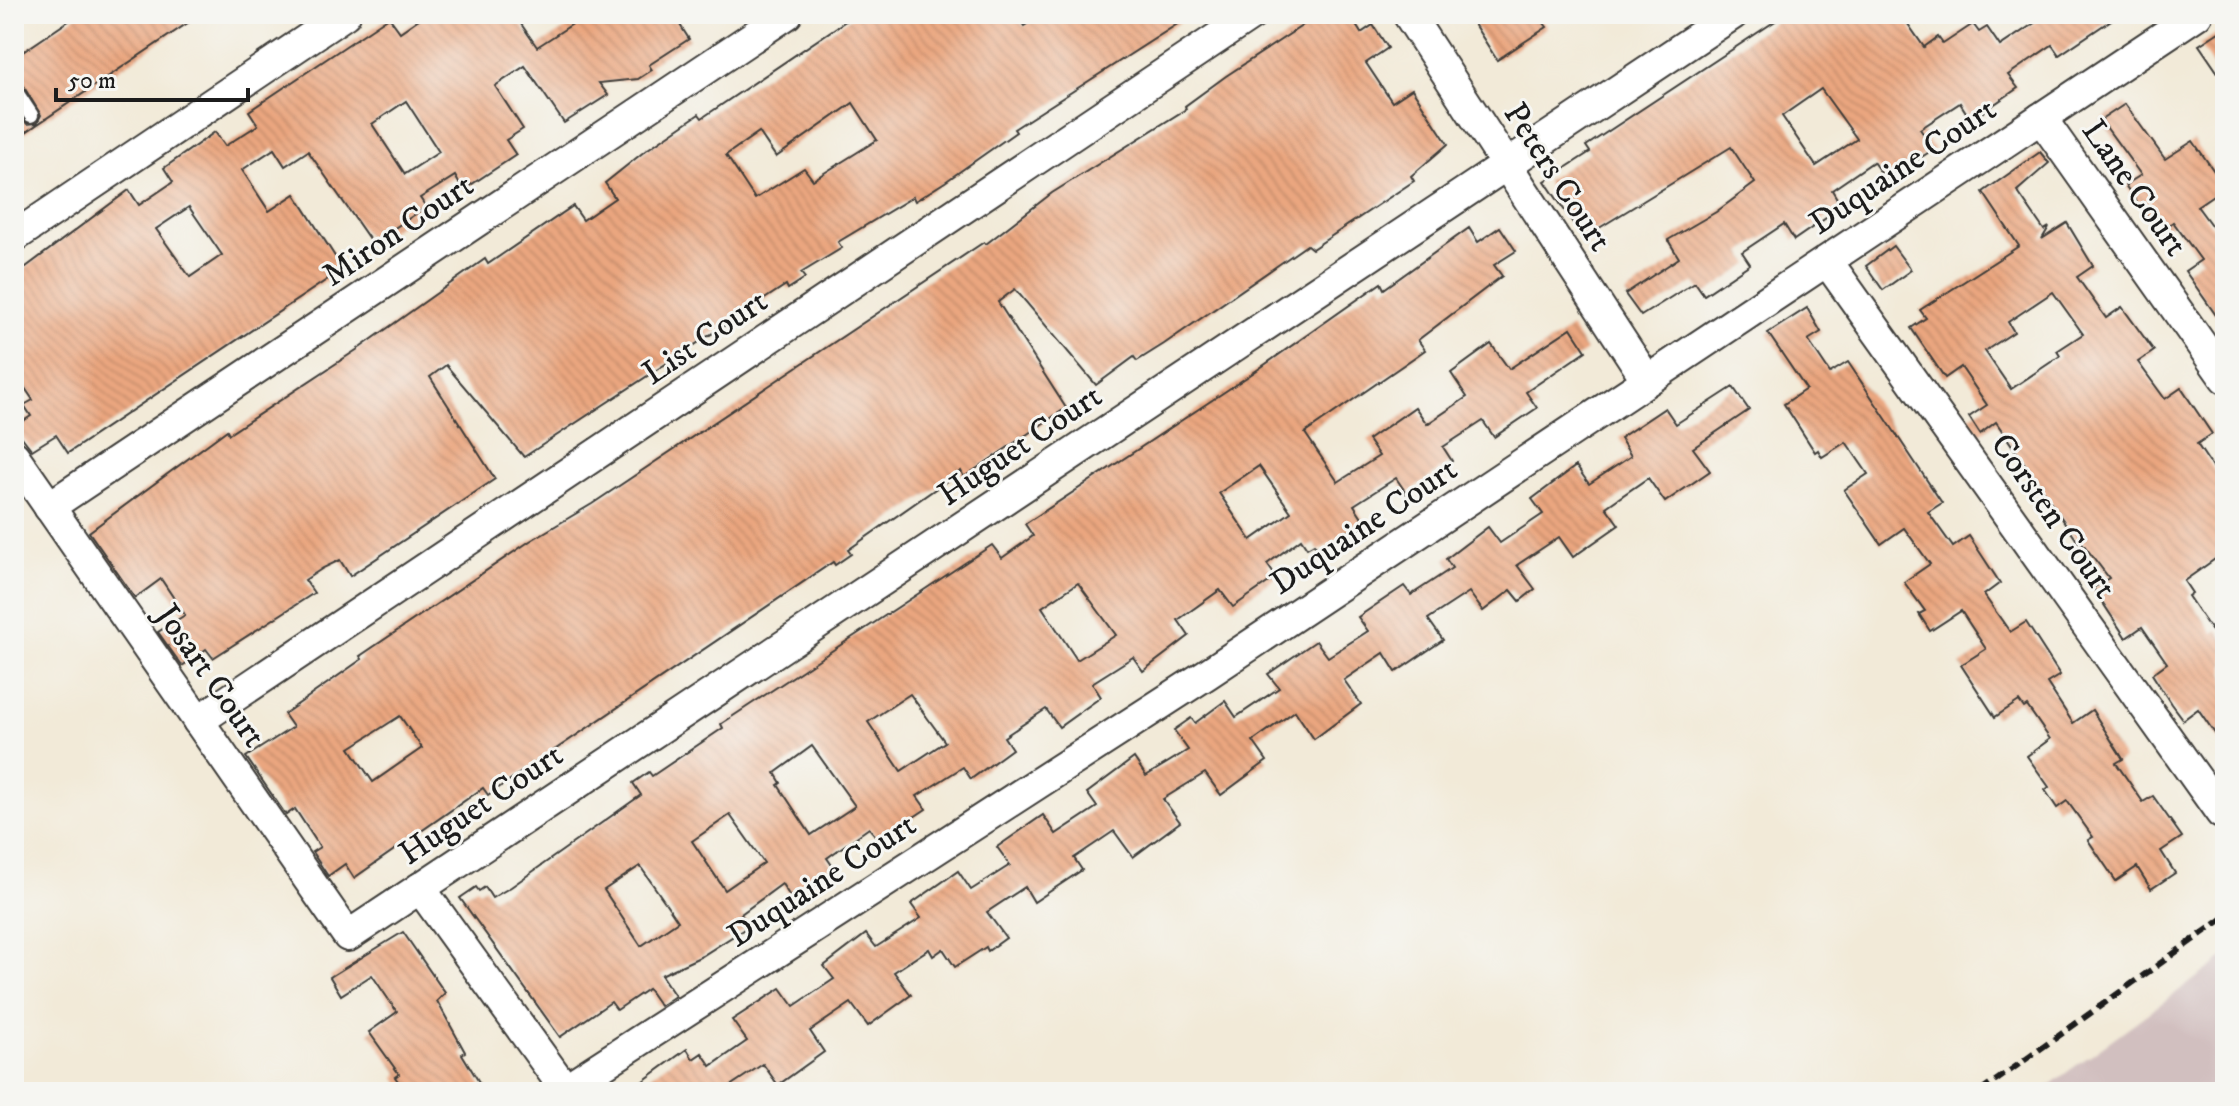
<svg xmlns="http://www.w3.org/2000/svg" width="2239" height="1106" font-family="'IM FELL DW Pica',serif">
<defs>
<pattern id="building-back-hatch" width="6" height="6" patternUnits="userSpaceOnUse" patternTransform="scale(2)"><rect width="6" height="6" fill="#eaa67f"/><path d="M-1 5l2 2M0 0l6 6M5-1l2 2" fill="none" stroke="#c88e6d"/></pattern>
</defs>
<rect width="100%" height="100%" fill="#f6f6f2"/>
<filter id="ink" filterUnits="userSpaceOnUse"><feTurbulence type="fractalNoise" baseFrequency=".0125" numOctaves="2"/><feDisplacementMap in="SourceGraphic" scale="16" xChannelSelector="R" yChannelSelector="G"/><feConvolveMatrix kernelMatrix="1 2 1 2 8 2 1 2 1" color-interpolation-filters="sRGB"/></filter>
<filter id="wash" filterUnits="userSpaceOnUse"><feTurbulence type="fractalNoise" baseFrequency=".006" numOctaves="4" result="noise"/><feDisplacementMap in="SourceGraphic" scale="32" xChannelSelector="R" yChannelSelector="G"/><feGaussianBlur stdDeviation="1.8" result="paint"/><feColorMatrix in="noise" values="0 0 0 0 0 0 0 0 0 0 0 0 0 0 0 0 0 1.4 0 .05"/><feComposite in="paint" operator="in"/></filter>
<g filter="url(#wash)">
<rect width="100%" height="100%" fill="#f2ead8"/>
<path fill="#d1bfbf" d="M2225 957V1092H2040Z"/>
<g id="blocks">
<g fill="url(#building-back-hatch)" fill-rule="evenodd">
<path d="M79 14H201L14 140V107L27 124 37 123 41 115 22 84 14 79V58Z"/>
<path d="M426 14H514L537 47 588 14H673L689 39 649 65 652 70 638 79 599 83 608 95 564 123 525 66 495 86 523 129 506 140 516 155 463 190 455 176 420 198 426 207 372 243 308 151 285 166 274 149 242 170 269 211 295 194 343 269 68 453 56 435 32 450 14 427 31 416 24 405 33 400 14 372V276L129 190 139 205 173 182 164 168 215 132 225 146 258 125 249 111 389 17 400 32ZM406 101 439 152 405 174 372 124ZM189 207 222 255 190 277 156 229Z"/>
<path d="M856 14H1016L1024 26 1043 14H1193L1014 129 1016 132 945 182 915 201 913 197 838 242 842 248 801 273 805 278 788 289 786 285 524 457 446 365 430 377 495 479 350 576 340 560 323 568 305 580 314 593 213 658 206 649 182 666 158 632 185 615 161 579 135 598 89 532 227 430 229 434 361 347 485 259 488 264 573 206 583 220 615 198 605 183 645 151 699 114 702 118ZM853 103 877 140 813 180 804 168 755 199 726 155 759 132 776 157Z"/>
<path d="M1320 14H1349L1361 33 1373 25 1388 48 1366 63 1392 102 1412 89 1448 144 1411 176 1414 181 1312 249 1307 245 1164 344 1137 361 1134 357 1096 385 1015 289 998 302 1066 408 964 477 961 471 848 550 851 554 835 565 833 562 488 795 483 788 354 878 345 864 328 876 312 852 320 847 295 809 286 815 246 757 293 727 284 714 362 659 360 656 530 541 592 504 984 242 986 244 1052 193 1186 109 1185 106 1226 76ZM400 716 422 748 373 782 350 748Z"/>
<path d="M1489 14H1537L1547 27 1497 60 1474 24Z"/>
<path d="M1786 14H1901L1924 47 1938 37 1943 44 1973 24 1979 32 1987 27 2000 46 2036 22 2031 14H2120L2059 55 2052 45 2008 75 2018 88 1971 120 1960 103 1920 129 1934 149 1886 180 1873 162 1832 190 1842 207 1794 240 1784 224 1742 252 1750 264 1704 295 1695 282 1641 316 1625 294 1679 258 1668 240 1716 212 1755 183 1731 147 1583 238 1545 181 1590 152 1586 146ZM1821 89 1857 139 1816 166 1782 116Z"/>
<path d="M2225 28V83L2199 45Z"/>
<path d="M2125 104 2165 159 2193 141 2225 187 2197 206 2225 244V328L2185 271 2201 260 2173 222 2158 233 2125 185 2141 175 2101 120Z"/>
<path d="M2040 152 2049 163 2017 191 2044 230 2049 227 2042 239 2067 223 2093 266 2077 277 2106 318 2122 307 2154 351 2138 362 2165 399 2181 388 2212 434 2197 444 2225 486V552L2184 581 2192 593 2188 596 2213 633 2218 630 2225 641V748L2198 709 2183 720 2171 704 2152 674 2167 663 2142 627 2126 638 2093 588 2109 578 2080 540 2078 542 1996 422 1980 434 1969 417 1987 405 1961 367 1945 378 1911 328 1926 318 1920 310 2019 246 1983 192ZM2053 292 2083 334 2057 351 2060 356 2011 389 1985 351 2014 332 2008 322Z"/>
<path d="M1500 227 1516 251 1494 265 1502 276 1418 340 1425 350 1305 433 1338 482 1379 456 1368 440 1415 407 1427 424 1467 397 1451 373 1491 344 1509 369 1571 328 1586 351 1526 392 1537 408 1494 437 1483 421 1443 447 1452 461 1407 494 1396 478 1354 505 1367 525 1351 535 1348 531 1319 551 1314 544 1307 548 1301 539 1267 564 1276 577 1233 607 1220 590 1178 620 1189 636 1143 671 1133 657 1092 683 1101 697 1059 727 1046 709 1004 737 1012 749 971 779 963 767 917 796 926 809 879 840 869 828 827 858 836 871 793 901 782 884 741 914 749 926 702 956 661 975 675 996 660 1006 648 989 617 1010 611 1002 560 1037 460 898 476 887 479 891 485 887 492 898 511 887 641 795 633 783 649 772 652 776 723 728 721 724 992 545 1002 558 1033 536 1025 524 1250 375 1381 283 1384 289 1469 228 1478 242ZM1259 466 1291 512 1251 540 1219 493ZM1078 583 1116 635 1077 660 1042 607ZM910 694 945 742 901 771 868 722ZM812 746 855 806 811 835 778 785 781 783 775 773ZM730 815 764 863 725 890 692 841ZM640 866 678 921 641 946 604 890Z"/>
<path d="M1893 246 1911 270 1883 290 1866 266Z"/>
<path d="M1807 308 1821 332 1808 340 1830 373 1848 362 1942 503 1928 512 1953 547 1969 536 1983 557 2000 583 1984 595 2010 632 2026 622 2060 675 2047 683 2073 723 2092 710 2123 759 2116 763 2143 802 2153 796 2182 837 2161 851 2175 873 2151 889 2137 867 2116 881 2088 840 2093 837 2067 801 2057 808 2045 790 2049 787 2027 756 2050 739 2027 706 2024 708 2019 701 1995 717 1961 665 1986 649 1961 611 1930 631 1919 614 1925 611 1904 582 1930 564 1904 528 1881 544 1844 490 1868 474 1846 442 1822 457 1818 450 1815 452 1784 404 1806 389 1768 333Z"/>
<path d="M1733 387 1749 410 1693 448 1710 471 1665 502 1648 478 1606 507 1619 525 1573 557 1559 537 1517 565 1535 589 1520 601 1511 590 1483 611 1469 592 1428 619 1443 640 1396 672 1384 653 1344 680 1361 704 1314 739 1295 711 1253 741 1267 761 1221 795 1205 773 1163 799 1180 822 1133 857 1114 831 1074 858 1082 870 1034 902 1025 887 987 912 1006 938 988 951 986 947 955 967 943 949 933 956 929 949 894 972 911 995 868 1026 851 1003 810 1031 824 1052 778 1085 763 1064 721 1092H628L687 1049 693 1059 702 1053 711 1066 747 1041 732 1020 781 988 794 1006 834 979 824 966 866 934 876 947 921 918 911 904 958 871 971 890 1010 865 997 847 1043 815 1056 834 1097 807 1087 793 1134 758 1146 776 1188 750 1174 730 1191 718 1195 723 1225 701 1236 717 1279 688 1268 674 1316 641 1328 657 1368 631 1358 617 1404 586 1411 595 1452 568 1446 559 1488 527 1500 543 1543 514 1532 499 1576 466 1589 484 1631 456 1620 438 1665 408 1676 424Z"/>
<path d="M403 932 445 993 437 1001 465 1052 462 1054 485 1092H406L395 1077 399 1074 369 1032 397 1012 372 975 341 995 330 977Z"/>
</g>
</g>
</g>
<g filter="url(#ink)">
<use href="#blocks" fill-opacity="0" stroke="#3c3b38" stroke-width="2"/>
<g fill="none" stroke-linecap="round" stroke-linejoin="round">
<g stroke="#3c3b38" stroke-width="18">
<path id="lane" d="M14 89 31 115"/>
</g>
<g stroke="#3c3b38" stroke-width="34">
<g id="street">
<path d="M1408 14 1647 380"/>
<path d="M2041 118 2225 378"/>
<path d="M14 237 345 14"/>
<path d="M1827 261 2221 813 2225 810"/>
<path d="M14 456 348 936 1733 14"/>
<path d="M49 507 787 14"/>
<path d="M198 721 1253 14"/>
<path d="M420 888 565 1089 1207 674 2197 14"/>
</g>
</g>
<use href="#lane" stroke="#fff" stroke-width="14"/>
<use href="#street" stroke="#fff" stroke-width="30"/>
<path stroke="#1c1c1c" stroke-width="6" stroke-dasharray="12 6" stroke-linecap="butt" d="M1980 1092 2225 917"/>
</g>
</g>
<g text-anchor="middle" stroke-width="6" stroke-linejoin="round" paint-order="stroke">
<g font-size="34" fill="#1c1c1c" stroke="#f6f6f2">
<text transform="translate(1902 165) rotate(-34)" y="12">Duquaine Court</text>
<text transform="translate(1559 176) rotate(57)" y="12">Peters Court</text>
<text transform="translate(2136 187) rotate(55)" y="12">Lane Court</text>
<text transform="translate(397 229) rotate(-34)" y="12">Miron Court</text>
<text transform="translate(704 336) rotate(-34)" y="12">List Court</text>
<text transform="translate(1019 444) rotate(-34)" y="12">Huguet Court</text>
<text transform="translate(2055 515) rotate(55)" y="12">Corsten Court</text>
<text transform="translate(1363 525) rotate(-34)" y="12">Duquaine Court</text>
<text transform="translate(212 675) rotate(55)" y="12">Josart Court</text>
<text transform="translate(480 803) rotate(-34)" y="12">Huguet Court</text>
<text transform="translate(821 879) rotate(-33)" y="12">Duquaine Court</text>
</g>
</g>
<rect width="2239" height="1106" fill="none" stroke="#f6f6f2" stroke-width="48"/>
<path d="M56 88v12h192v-12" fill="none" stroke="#1c1c1c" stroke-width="4"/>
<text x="68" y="88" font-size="24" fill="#1c1c1c" stroke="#f6f6f2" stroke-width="6" paint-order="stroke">50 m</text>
</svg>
